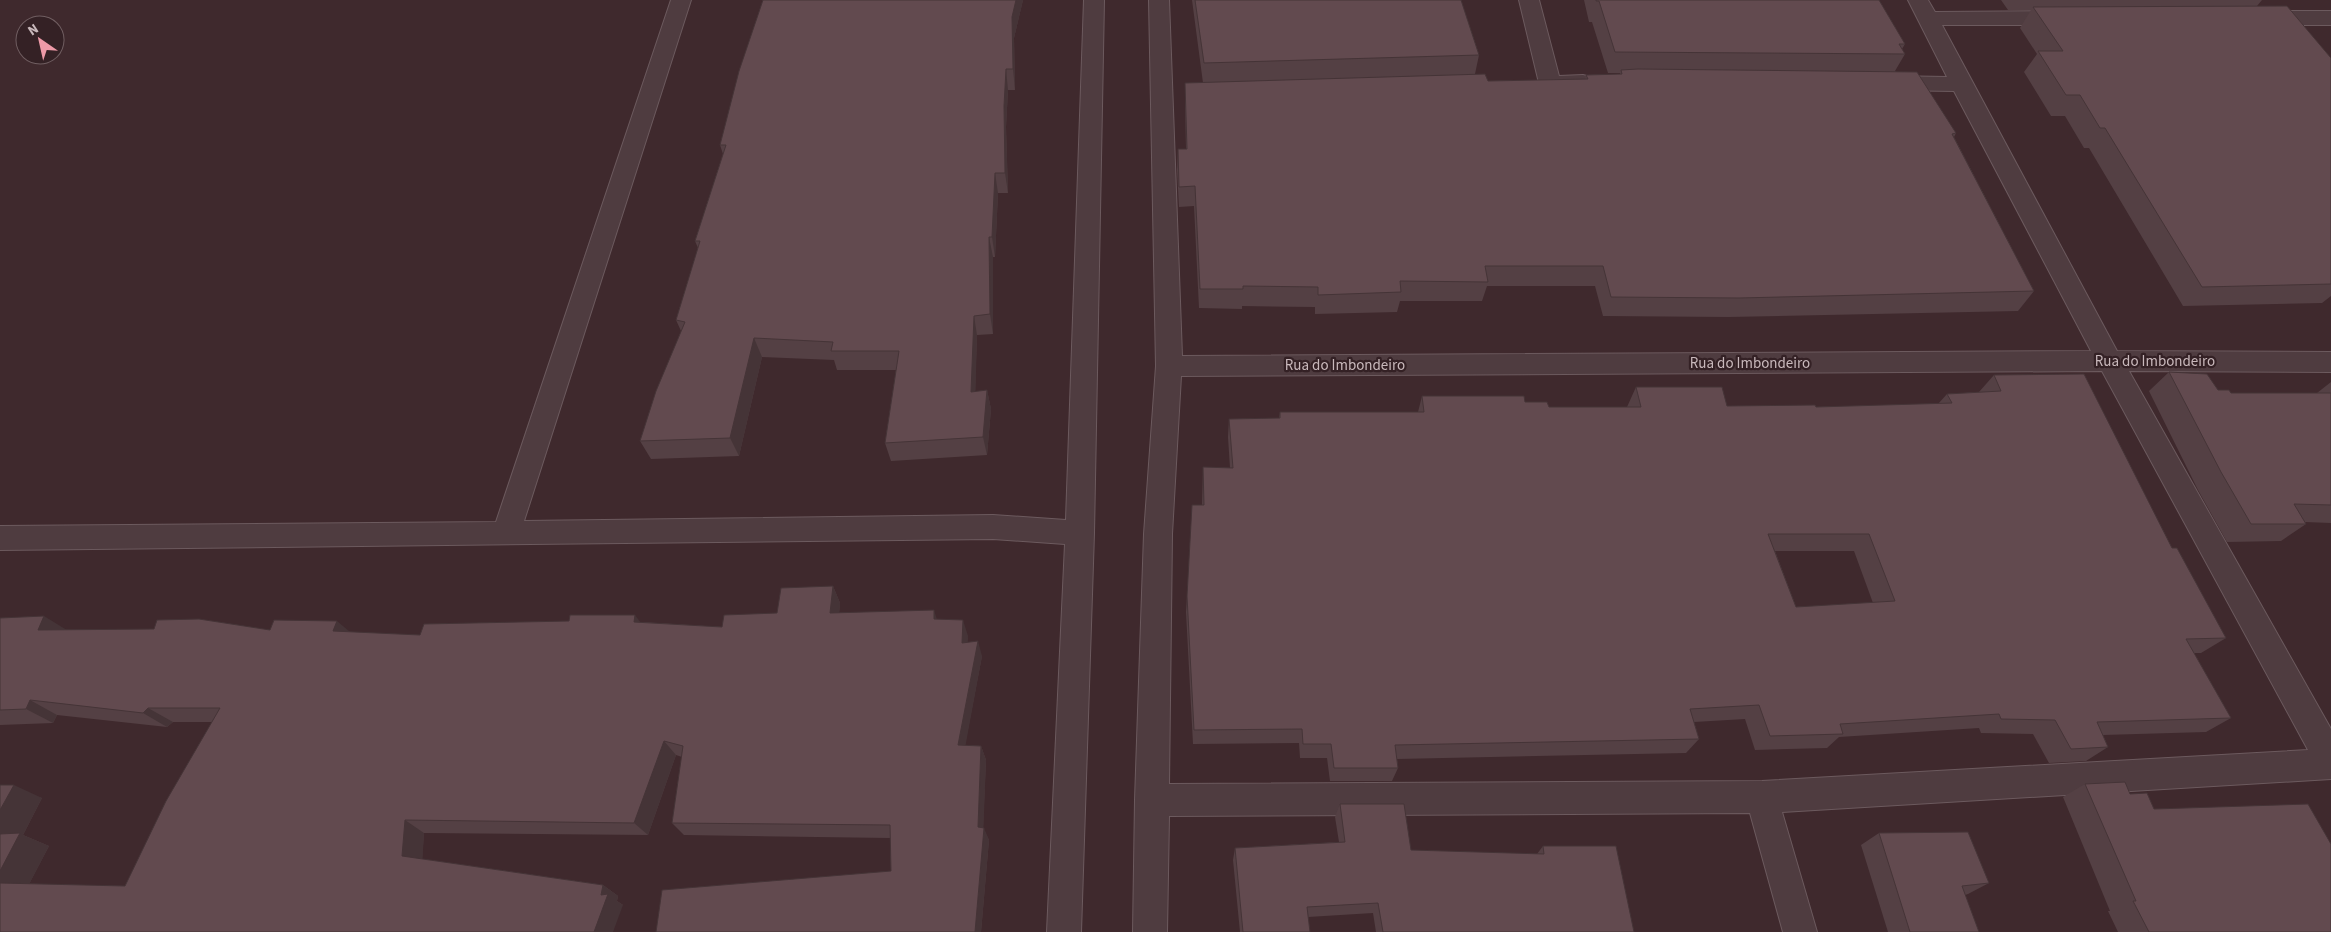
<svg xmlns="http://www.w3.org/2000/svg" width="2331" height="932" font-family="'Source Sans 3',sans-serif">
<rect width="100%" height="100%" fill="#3f292d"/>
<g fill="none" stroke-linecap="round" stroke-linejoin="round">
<g stroke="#6c5a5e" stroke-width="2">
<g id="street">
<path d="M671 0H691L524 521 993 515 1066 520 1084 0H1104L1094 533 1081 932H1047L1065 544 993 539 0 550V526L496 522Z"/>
<path d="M1149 0H1169L1182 356 2091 351 1954 91 1888 90 1880 88 1877 83 1880 78 1888 76 1947 77 1908 0H1928L1935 12 2065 11 2072 13 2075 18 2072 23 2065 25H1942L2117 351 2331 352V372L2129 371 2331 729V779L1782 812 1817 932H1783L1750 813 1169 816 1167 932H1133L1135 800 1144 534 1156 366ZM2102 371 2308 750 1762 781 1169 784 1172 534 1181 376Z"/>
<path d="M1519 0H1539L1559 76 1583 75 1591 77 1594 82 1591 87 1550 90 1542 88 1539 83Z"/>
<path d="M2260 11H2331V25H2260L2253 23 2250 18 2253 13Z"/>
</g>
</g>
<use href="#street" fill="#4f3c40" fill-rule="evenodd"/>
</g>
<g fill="#544044" fill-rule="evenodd">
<path d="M763 0H1023L1014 38 1015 90H1008L1006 127 1008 193H998L995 257H993V334L977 335 975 392 987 390 991 409 987 455 891 461 885 443 896 370H837L834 360 762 357 739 456 651 459 640 441 681 331 676 320 698 248 695 241 723 154 720 145Z"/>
<path d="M1192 0H1461L1479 55 1475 74 1488 81 1585 79 1586 75 1620 74V73H1608L1592 22H1589L1584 0H1879L1905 44 1902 49 1905 54 1895 71 1956 133 1954 137 2034 291 2018 311 1728 317 1603 316 1595 286H1487L1482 301H1400L1397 312 1315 314V307L1242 306V309L1199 308 1194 206 1179 207 1177 170 1178 149H1186L1185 104V83H1203Z"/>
<path d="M2001 0H2262L2257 6 2331 58V296L2322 303 2183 306 2089 148H2084L2065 116H2051L2024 72 2037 54 2020 28 2031 10H2008Z"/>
<path d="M2169 372 2218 390 2231 393H2317L2331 382V523L2305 522 2306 524 2281 541 2227 542 2198 490 2149 391Z"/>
<path d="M1994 375 2172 548 2226 638 2201 653H2194L2231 718 2206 732 2103 735 2108 747 2086 761 2049 763 2033 734 1981 733 1979 728 1839 737 1827 748 1755 750 1745 719 1694 722 1699 739 1686 753 1397 759 1398 768 1392 781H1330L1327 758H1300L1299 743 1193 744 1186 612 1187 596 1202 505 1203 467 1230 468 1228 437 1229 419 1279 418 1280 412H1418L1422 396 1525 402 1549 407H1627L1636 387 1727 406 1816 407 1938 404 1947 394 1979 392ZM1775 551H1854L1873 603 1796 607Z"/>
<path d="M833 586 840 603 839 613 937 620 968 636 967 642 982 656 965 745 981 746 986 760 983 828 989 840 981 932H656L891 871 890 838 684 835 672 823 682 757 676 755 648 835 424 833 422 859 603 885 618 896 617 901 623 905 0 932V785L42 798 23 835 49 846 29 884 125 886 212 722H173L167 727 57 715 53 723 0 725V618L66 630H270L420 635 641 622 722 627 777 613Z"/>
<path d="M2085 784 2130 794 2154 809 2331 932H2118L2108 911H2110L2063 797Z"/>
<path d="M1340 804 1411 850 1537 854 1543 846 1634 932H1376L1373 913 1308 917 1310 932H1240L1233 860 1235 848 1339 842 1335 817Z"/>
<path d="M1879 833 1989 883 1968 894 1965 895 1979 932H1888L1861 845Z"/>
</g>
<g fill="#453437">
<path d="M1016 0H1023L1014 38 1015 90 1013 69 1012 17Z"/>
<path d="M1006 69 1008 90 1006 127 1008 193 1005 173 1004 106Z"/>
<path d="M995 173 998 193 995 257 992 237Z"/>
<path d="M989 237 993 257V334L990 314Z"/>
<path d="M974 316 977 335 975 411 971 392Z"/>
<path d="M754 338 762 357 739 456 730 438Z"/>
<path d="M987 390 991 409 987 455 983 437Z"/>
<path d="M833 586 840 603 838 629 830 613Z"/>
<path d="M934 610 939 626 934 619Z"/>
<path d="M635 615 647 631 634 622Z"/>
<path d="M44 616 70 632 38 630Z"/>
<path d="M963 620 968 636 967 659 962 643Z"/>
<path d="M337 621 356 637 333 631Z"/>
<path d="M978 641 982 656 963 759 958 745Z"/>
<path d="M30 700 57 715 53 723 26 709Z"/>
<path d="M148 708 173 722 167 727 143 713Z"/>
<path d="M664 741 676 755 648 835 634 823Z"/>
<path d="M981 746 986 760 983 840 978 827Z"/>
<path d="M14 785 42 798 23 835 49 846 24 894 0 886V810Z"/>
<path d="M405 820 424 833 422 868 402 856Z"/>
<path d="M984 828 989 840 981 932H975Z"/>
<path d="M603 885 618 896 617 901 623 905 613 932H594Z"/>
</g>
<g fill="#624a4f" stroke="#453437" fill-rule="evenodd">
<path d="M763 0H1016L1012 17 1013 69H1006L1004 106 1005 173H995L992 237H989L990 314 974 316 971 392 987 390 983 437 885 443 899 351H831L833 342 754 338 730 438 640 441 656 391 685 322 676 320 700 241H695L726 145H720L739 71Z"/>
<path d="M1195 0H1461L1479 55 1204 63Z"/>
<path d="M1596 0H1879L1905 44H1899L1905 54 1615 52 1599 1H1596Z"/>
<path d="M2287 6 2331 58V284L2202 287 2105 128H2100L2080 95H2066L2038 51H2063L2033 7Z"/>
<path d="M1638 69 1917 72 1956 133 1952 134 2034 291 1739 298 1611 297 1603 266H1485L1488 282 1400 281 1401 292 1318 295V287L1243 286V289H1200L1195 186 1179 187 1178 149H1187L1185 83 1485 74 1488 81 1588 79 1586 75 1622 74 1621 70Z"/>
<path d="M2169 372 2207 374 2218 390H2229L2231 393H2331V505L2294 504 2306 524H2251L2221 472Z"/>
<path d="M2084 374 2172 548H2177L2226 638 2186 639 2231 718 2097 722 2108 747 2071 749 2055 720 2001 719 1999 714 1840 724 1843 734 1770 736 1759 705 1690 709 1699 739 1395 745 1398 768H1334L1331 744H1303L1302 729 1194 730 1187 596 1192 505H1204L1203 467 1233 468 1229 419 1280 418V412H1424L1422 396H1524L1525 402H1547L1549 407H1641L1636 387H1722L1727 406 1815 405 1816 407 1952 403 1947 394 2001 391 1994 375ZM1768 534H1869L1895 601 1796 607Z"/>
<path d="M833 586 830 613 934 610V619L963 620 962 643 978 641 958 745 981 746 978 827 984 828 975 932H656L662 890 891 871 890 825 672 823 683 746 664 741 634 823 405 820 402 856 603 885 601 895 608 894 594 932H0V883L125 886 166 801 220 708H148L143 713 30 700 26 709 0 710V618L44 616 38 630 154 629 157 620 199 619 270 630 274 620 337 621 333 631 420 635 424 624 569 621 570 615H635L634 622 722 627 724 615 777 613 781 588Z"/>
<path d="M2125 782 2130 794 2147 793 2154 809 2308 804 2331 844V932H2149L2133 901H2136L2085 784Z"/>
<path d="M0 785H14L0 810Z"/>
<path d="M1340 804H1404L1411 850 1544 854 1543 846H1616L1634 932H1383L1378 903 1307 907 1310 932H1243L1235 848 1345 842Z"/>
<path d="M1968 832 1989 883 1962 886 1979 932H1910L1879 833Z"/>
<path d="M20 833 0 871V834Z"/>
</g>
<g text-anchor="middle" stroke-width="4.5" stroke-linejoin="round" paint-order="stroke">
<g font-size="15" fill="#c9b9bc" stroke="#342125">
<text x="2155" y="366">Rua do Imbondeiro</text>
<text x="1750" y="368">Rua do Imbondeiro</text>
<text x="1345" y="370">Rua do Imbondeiro</text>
</g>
</g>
<g transform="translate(40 40) rotate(326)"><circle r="24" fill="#342125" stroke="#705e61"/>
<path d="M0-4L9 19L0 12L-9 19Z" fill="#ee9aa8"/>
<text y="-8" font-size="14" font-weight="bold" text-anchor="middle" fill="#c9b9bc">N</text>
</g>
</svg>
